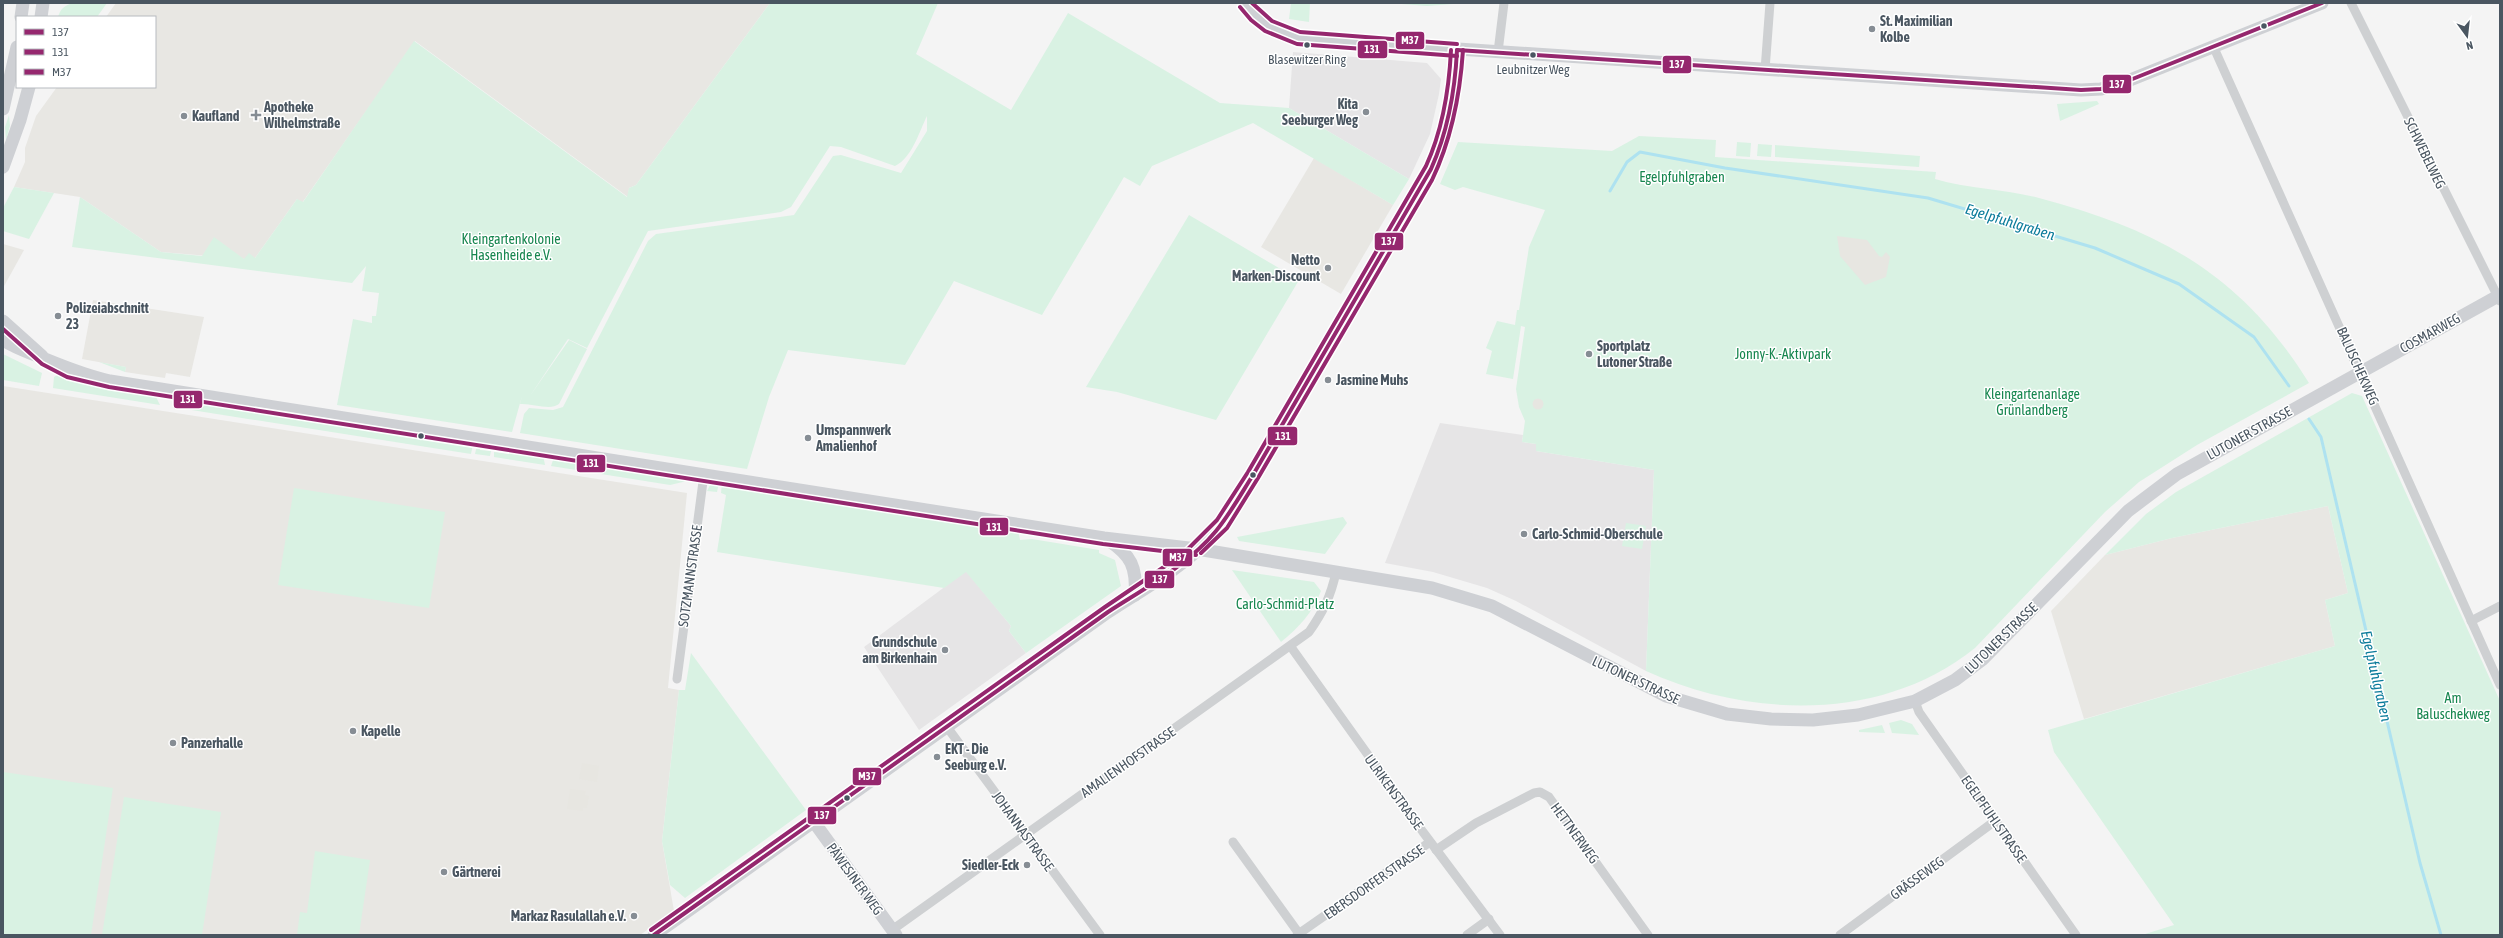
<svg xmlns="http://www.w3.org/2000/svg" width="2503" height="938" font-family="'Asap Condensed',sans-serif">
<rect width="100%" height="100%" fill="#f4f4f4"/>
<g fill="#e8e7e3">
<path d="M116 3H770L636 185 629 188 628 197 415 41 302 203 297 199 255 258 245 259 161 252 80 197 14 187 25 162V148L36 116 57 87H155V17H106Z"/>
<path d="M1314 158 1393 205 1341 294 1261 247Z"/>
<path d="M3 244 24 250 3 288Z"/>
<path d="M93 300 204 317 190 377 166 373 165 378 125 372 126 367 82 359Z"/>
<path d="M3 386 687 493 668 688 679 690 662 841 674 911 640 935H3Z"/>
<path d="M2328 506 2348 593 2325 600 2335 646 2084 719 2051 611 2105 555 2172 538Z"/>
</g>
<g fill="#e6e5e6">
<path d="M1293 52 1427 63 1441 79 1439 94 1430 134 1409 179 1289 108Z"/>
<path d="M1440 423 1523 435 1522 442 1536 444V451L1654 470 1646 671 1516 601 1487 588 1433 572 1385 563Z"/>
<path d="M966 571 1011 626 1009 631 1026 653 919 730 864 647Z"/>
</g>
<g fill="#d9f2e3">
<path d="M73 3H107L97 17H58C60 9 65 5 73 3Z"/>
<path d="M770 3H938L916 54 1011 110 1068 13 1220 103 1289 108 1409 179 1393 205 1253 123 1152 166 1140 186 1124 177 1042 315 954 281 905 365 788 350 769 397 747 469 520 433 524 414 529 408 553 410 563 407 648 241 656 234 794 215 833 156 841 155 901 173 927 131V116C919 132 912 158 895 166L841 147 830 146 791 207 781 212 648 231 587 348 568 339 530 396 569 340 587 349 559 404C550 411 532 403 520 404L522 396 512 432 337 405 353 319 372 323V316H376L379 293 362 291 366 266 352 283 72 247 80 197 161 252 202 256 214 237 244 259 249 253 255 258 297 199 303 202 414 41 627 197 629 188 636 185Z"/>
<path d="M1291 3H1310L1309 22 1289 19Z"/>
<path d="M1389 3H1451L1453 4 1427 6Z"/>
<path d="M2097 101 2099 104 2060 121 2057 104Z"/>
<path d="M9 115 10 126 6 140 5 127Z"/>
<path d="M1639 136 1716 140 1715 157 1936 172 1935 179C1969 189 2005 189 2039 198 2160 230 2242 275 2309 383L2197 445 2139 482 2105 512 1975 648C1882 723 1749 718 1646 671L1654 470 1536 451V444L1522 442 1525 421 1519 407 1516 389 1525 327 1521 326 1513 379 1486 374 1492 351 1486 348 1497 321 1515 325 1517 310H1519L1529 247 1545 210 1463 187 1455 190 1440 184 1458 142 1612 151Z"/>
<path d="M1737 142 1751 143 1750 157 1736 156Z"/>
<path d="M1758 144 1772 145 1771 157 1757 156Z"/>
<path d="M1775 145 1920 156 1919 167 1775 157Z"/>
<path d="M14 187 54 193 29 239 3 231V208Z"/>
<path d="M1189 215 1299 280 1216 420 1117 392 1086 387Z"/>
<path d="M3 354 42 373 39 386 3 380Z"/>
<path d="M99 362 126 367 125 372Z"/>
<path d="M59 374 95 385 155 395 160 405 53 388 54 377Z"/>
<path d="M2352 393 2362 396 2500 701V935H2142L2174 925 2054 752 2048 730 2335 646 2325 600 2348 593 2328 506 2172 538 2105 555 2146 514 2176 492Z"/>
<path d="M187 399 473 444 471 454 179 408Z"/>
<path d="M477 445H480V450L491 451 490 456 475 454Z"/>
<path d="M510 450 543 455 545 465 494 457V452L509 454Z"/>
<path d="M554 457 687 478V481L670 485 551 466Z"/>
<path d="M715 482 719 483 717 492 707 491 710 485Z"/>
<path d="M722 483 1018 529 1020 540 1032 539 1099 550V553L1115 560 1121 586 1026 653 1009 631 1011 626 966 572 944 588 717 552 726 495 721 493Z"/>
<path d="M294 488 445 512 429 608 278 585Z"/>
<path d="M1343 517 1347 523 1325 554 1239 541 1237 537Z"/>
<path d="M1626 523 1646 526 1642 549 1622 546Z"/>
<path d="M1232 570 1314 582 1321 591C1312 614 1299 627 1281 642Z"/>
<path d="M691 653 806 810 685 898 670 885 662 841 679 690H685Z"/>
<path d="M1901 720 1912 724 1919 735 1892 733 1889 723Z"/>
<path d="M1882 725 1885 733 1859 732V730Z"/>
<path d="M3 772 113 788 91 935H3Z"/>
<path d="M124 797 221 812 202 935H102Z"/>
<path d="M315 851 370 860 359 935H297L300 912 307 913Z"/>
</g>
<g fill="#e7e6e1">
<path d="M1837 236 1867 240 1879 256 1882 257 1886 252 1890 257 1886 277 1865 285 1840 256Z"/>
<circle cx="1538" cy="404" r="5.5"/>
<path d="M582 763 599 766 597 782 579 779Z"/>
<path d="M570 789 586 791 585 795 589 796 587 808H583V811L567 809Z"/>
</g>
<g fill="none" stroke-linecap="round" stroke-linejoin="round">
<g stroke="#aee2f0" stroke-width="3">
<path d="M1610 191 1627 162 1640 152 1725 168 1928 198 2095 248 2179 284 2254 337 2289 386"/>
<path d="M2309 419 2321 437 2420 863 2441 935"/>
</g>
<g stroke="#ced0d2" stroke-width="9">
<path d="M2351 3 2500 301"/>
<path d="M2214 48 2500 685"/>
<path d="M1498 52 1504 3"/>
<path d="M1765 70 1770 3"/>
<path d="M2471 621 2500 606"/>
<path d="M1291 647 1423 832 1500 935"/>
<path d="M677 679 704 474"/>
<path d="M1915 701 1919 712 2076 935"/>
<path d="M947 727 1100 935"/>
<path d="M1233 842 1300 935"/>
<path d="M1436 850 1476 823 1534 793 1540 792 1549 797 1648 935"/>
<path d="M892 930 1309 632C1323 612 1331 596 1336 572"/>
<path d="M1297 935 1430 842"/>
<path d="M1467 935 1489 919"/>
<path d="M1840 935 1995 821"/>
</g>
<g stroke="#ced0d4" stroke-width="13">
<path d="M1245 3C1259 25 1283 36 1307 39L2081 90 2101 89 2130 80 2322 3"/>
<path d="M21 17 23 3"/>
<path d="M41 17 43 3"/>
<path d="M3 109 17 47"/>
<path d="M3 167 20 120 29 87"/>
<path d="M3 321 42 356"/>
<path d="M3 340C19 350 29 352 45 359 67 368 87 376 110 381L1104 538 1197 549 1432 588 1492 606 1666 696 1727 714 1771 719 1813 720 1858 715 1915 701 1955 680 1983 659 2128 511 2177 474 2500 295"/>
<path d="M1108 540C1131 555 1137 567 1135 595"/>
<path d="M814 822 896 935"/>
<path d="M654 935 1108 612C1143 589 1182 568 1210 538 1227 520 1239 496 1253 475L1431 169C1450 131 1455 92 1457 50"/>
</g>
<g stroke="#fff" stroke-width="7">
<g id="bus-1">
<path d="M1457 50 2081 90 2101 89 2130 80 2322 3"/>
<path d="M654 935 1108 612C1145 588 1187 566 1216 531 1230 514 1241 494 1253 475L1431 169C1448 131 1455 92 1457 50"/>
</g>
</g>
<g stroke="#fff" stroke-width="7">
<g id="bus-2">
<path d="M1240 7 1251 20 1265 31 1297 44 1457 56"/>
<path d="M3 329 42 364 67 377 109 387 1103 544 1196 555"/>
<path d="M1201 553 1227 528 1258 478 1432 180C1452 138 1460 96 1463 50"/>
</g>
</g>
<g stroke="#fff" stroke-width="7">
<g id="bus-3">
<path d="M1252 3 1272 21 1300 32 1457 44"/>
<path d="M651 930 1105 607 1183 554 1217 520 1248 472 1426 166C1443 129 1449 91 1451 50"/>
</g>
</g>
<use href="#bus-1" stroke="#95276e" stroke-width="4"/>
<use href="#bus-2" stroke="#95276e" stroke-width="4"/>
<use href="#bus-3" stroke="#95276e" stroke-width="4"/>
</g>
<g fill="#4a5661" stroke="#fff" stroke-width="1.5">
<circle cx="2264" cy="26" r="3.5"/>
<circle cx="1307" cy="45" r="3.5"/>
<circle cx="1533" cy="55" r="3.5"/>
<circle cx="421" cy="436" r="3.5"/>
<circle cx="1253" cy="475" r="3.5"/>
<circle cx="847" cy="798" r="3.5"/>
</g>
<g fill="#868d94" stroke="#fff" stroke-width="1.5">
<circle cx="1872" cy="29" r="4"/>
<circle cx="1366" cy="112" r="4"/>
<path d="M254 109h4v4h4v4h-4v4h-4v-4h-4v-4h4z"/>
<circle cx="184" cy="116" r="4"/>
<circle cx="1328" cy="268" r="4"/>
<circle cx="58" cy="316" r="4"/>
<circle cx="1589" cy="354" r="4"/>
<circle cx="1328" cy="380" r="4"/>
<circle cx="808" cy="438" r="4"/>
<circle cx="1524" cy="534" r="4"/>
<circle cx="945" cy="650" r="4"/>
<circle cx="353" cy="731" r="4"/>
<circle cx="173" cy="743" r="4"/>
<circle cx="937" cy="757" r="4"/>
<circle cx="1027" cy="865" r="4"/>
<circle cx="444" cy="872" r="4"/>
<circle cx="634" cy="916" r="4"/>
</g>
<g text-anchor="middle" stroke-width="3" stroke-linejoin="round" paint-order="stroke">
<g font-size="13" fill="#4a5661" stroke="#fff">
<text x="1307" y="64">Blasewitzer Ring</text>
<text x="1533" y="74">Leubnitzer Weg</text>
</g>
<g font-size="14" font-weight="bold" fill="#4a5661" stroke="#fff" text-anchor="start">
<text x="1880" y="26">St. Maximilian<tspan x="1880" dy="16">Kolbe</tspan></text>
<text x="1358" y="109" text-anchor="end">Kita<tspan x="1358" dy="16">Seeburger Weg</tspan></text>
<text x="264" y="112">Apotheke<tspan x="264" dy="16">Wilhelmstraße</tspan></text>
<text x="192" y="121">Kaufland</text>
<text x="1320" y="265" text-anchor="end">Netto<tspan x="1320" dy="16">Marken-Discount</tspan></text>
<text x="66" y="313">Polizeiabschnitt<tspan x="66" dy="16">23</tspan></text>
<text x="1597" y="351">Sportplatz<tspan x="1597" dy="16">Lutoner Straße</tspan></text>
<text x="1336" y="385">Jasmine Muhs</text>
<text x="816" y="435">Umspannwerk<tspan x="816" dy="16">Amalienhof</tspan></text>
<text x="1532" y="539">Carlo-Schmid-Oberschule</text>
<text x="937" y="647" text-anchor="end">Grundschule<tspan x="937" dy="16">am Birkenhain</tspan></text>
<text x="361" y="736">Kapelle</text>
<text x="181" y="748">Panzerhalle</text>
<text x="945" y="754">EKT - Die<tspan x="945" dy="16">Seeburg e.V.</tspan></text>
<text x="1019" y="870" text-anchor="end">Siedler-Eck</text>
<text x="452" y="877">Gärtnerei</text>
<text x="626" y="921" text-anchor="end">Markaz Rasulallah e.V.</text>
</g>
<g font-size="14" fill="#4a5661" stroke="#fff">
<text transform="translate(2425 153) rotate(64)" y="5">SCHWEBELWEG</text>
<text transform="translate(2430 333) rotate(-29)" y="5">COSMARWEG</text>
<text transform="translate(2358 366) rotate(66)" y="5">BALUSCHEKWEG</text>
<text transform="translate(2249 433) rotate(-29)" y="5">LUTONER STRASSE</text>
<text transform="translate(690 576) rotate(-82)" y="5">SOTZMANNSTRASSE</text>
<text transform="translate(2001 638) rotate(-44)" y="5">LUTONER STRASSE</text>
<text transform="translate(1636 680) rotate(25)" y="5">LUTONER STRASSE</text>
<text transform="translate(1128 762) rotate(-35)" y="5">AMALIENHOFSTRASSE</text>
<text transform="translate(1394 792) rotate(54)" y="5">ULRIKENSTRASSE</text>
<text transform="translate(1994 819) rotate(55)" y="5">EGELPFUHLSTRASSE</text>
<text transform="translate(1023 831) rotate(54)" y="5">JOHANNASTRASSE</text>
<text transform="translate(1575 833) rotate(54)" y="5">HETTNERWEG</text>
<text transform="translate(1917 878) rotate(-36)" y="5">GRÄSSEWEG</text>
<text transform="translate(855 879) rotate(54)" y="5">PÄWESINER WEG</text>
<text transform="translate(1374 882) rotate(-35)" y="5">EBERSDORFER STRASSE</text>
</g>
<g font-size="14" fill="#17864f" stroke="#fff">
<text x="1682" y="182">Egelpfuhlgraben</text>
<text x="511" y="244">Kleingartenkolonie<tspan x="511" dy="16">Hasenheide e.V.</tspan></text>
<text x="1783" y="359">Jonny-K.-Aktivpark</text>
<text x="2032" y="399">Kleingartenanlage<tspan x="2032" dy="16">Grünlandberg</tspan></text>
<text x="1285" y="609">Carlo-Schmid-Platz</text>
<text x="2453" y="703">Am<tspan x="2453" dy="16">Baluschekweg</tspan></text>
</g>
<g font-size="15" font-style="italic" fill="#0c7c9b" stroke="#fff">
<text transform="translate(2010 222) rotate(17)" y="5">Egelpfuhlgraben</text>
<text transform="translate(2376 676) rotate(77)" y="5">Egelpfuhlgraben</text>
</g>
</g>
<g stroke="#fff" stroke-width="1.5">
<rect x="1395" y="31" width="30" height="19" rx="4" fill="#95276e"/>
<rect x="1357" y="40" width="31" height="19" rx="4" fill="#95276e"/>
<rect x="1662" y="55" width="30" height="19" rx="4" fill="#95276e"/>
<rect x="2102" y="74" width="30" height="20" rx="4" fill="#95276e"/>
<rect x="1374" y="232" width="30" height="19" rx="4" fill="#95276e"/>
<rect x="173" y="390" width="30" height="19" rx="4" fill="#95276e"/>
<rect x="1267" y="426" width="31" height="20" rx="4" fill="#95276e"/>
<rect x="576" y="454" width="30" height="19" rx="4" fill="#95276e"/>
<rect x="979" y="517" width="30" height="19" rx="4" fill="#95276e"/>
<rect x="1162" y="548" width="31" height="19" rx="4" fill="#95276e"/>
<rect x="1144" y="570" width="31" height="19" rx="4" fill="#95276e"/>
<rect x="852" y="767" width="30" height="19" rx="4" fill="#95276e"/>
<rect x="807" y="806" width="30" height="19" rx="4" fill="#95276e"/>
</g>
<g font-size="11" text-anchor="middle" font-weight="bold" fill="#fff">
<text x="1410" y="44">M37</text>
<text x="1372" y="53">131</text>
<text x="1677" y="68">137</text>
<text x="2117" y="88">137</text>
<text x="1389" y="245">137</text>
<text x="188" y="403">131</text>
<text x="1283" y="440">131</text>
<text x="591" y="467">131</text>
<text x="994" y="531">131</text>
<text x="1178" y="561">M37</text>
<text x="1160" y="583">137</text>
<text x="867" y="780">M37</text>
<text x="822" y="819">137</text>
</g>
<rect width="2503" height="938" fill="none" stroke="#4a5661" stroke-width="8"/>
<rect x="16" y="16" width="140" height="72" fill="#ffffff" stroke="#b7bbc0"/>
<rect x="24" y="29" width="20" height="6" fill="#95276e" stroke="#b7bbc0"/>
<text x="52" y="36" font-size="12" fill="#4a5661">137</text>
<rect x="24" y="49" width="20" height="6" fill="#95276e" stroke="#b7bbc0"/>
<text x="52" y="56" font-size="12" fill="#4a5661">131</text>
<rect x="24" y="69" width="20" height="6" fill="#95276e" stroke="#b7bbc0"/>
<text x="52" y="76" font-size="12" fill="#4a5661">M37</text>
<g transform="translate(2467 36) rotate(165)" stroke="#ffffff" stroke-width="3" paint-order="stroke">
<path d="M0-3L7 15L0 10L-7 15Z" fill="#4a5661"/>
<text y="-6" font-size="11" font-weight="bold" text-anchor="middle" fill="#4a5661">N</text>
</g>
</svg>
